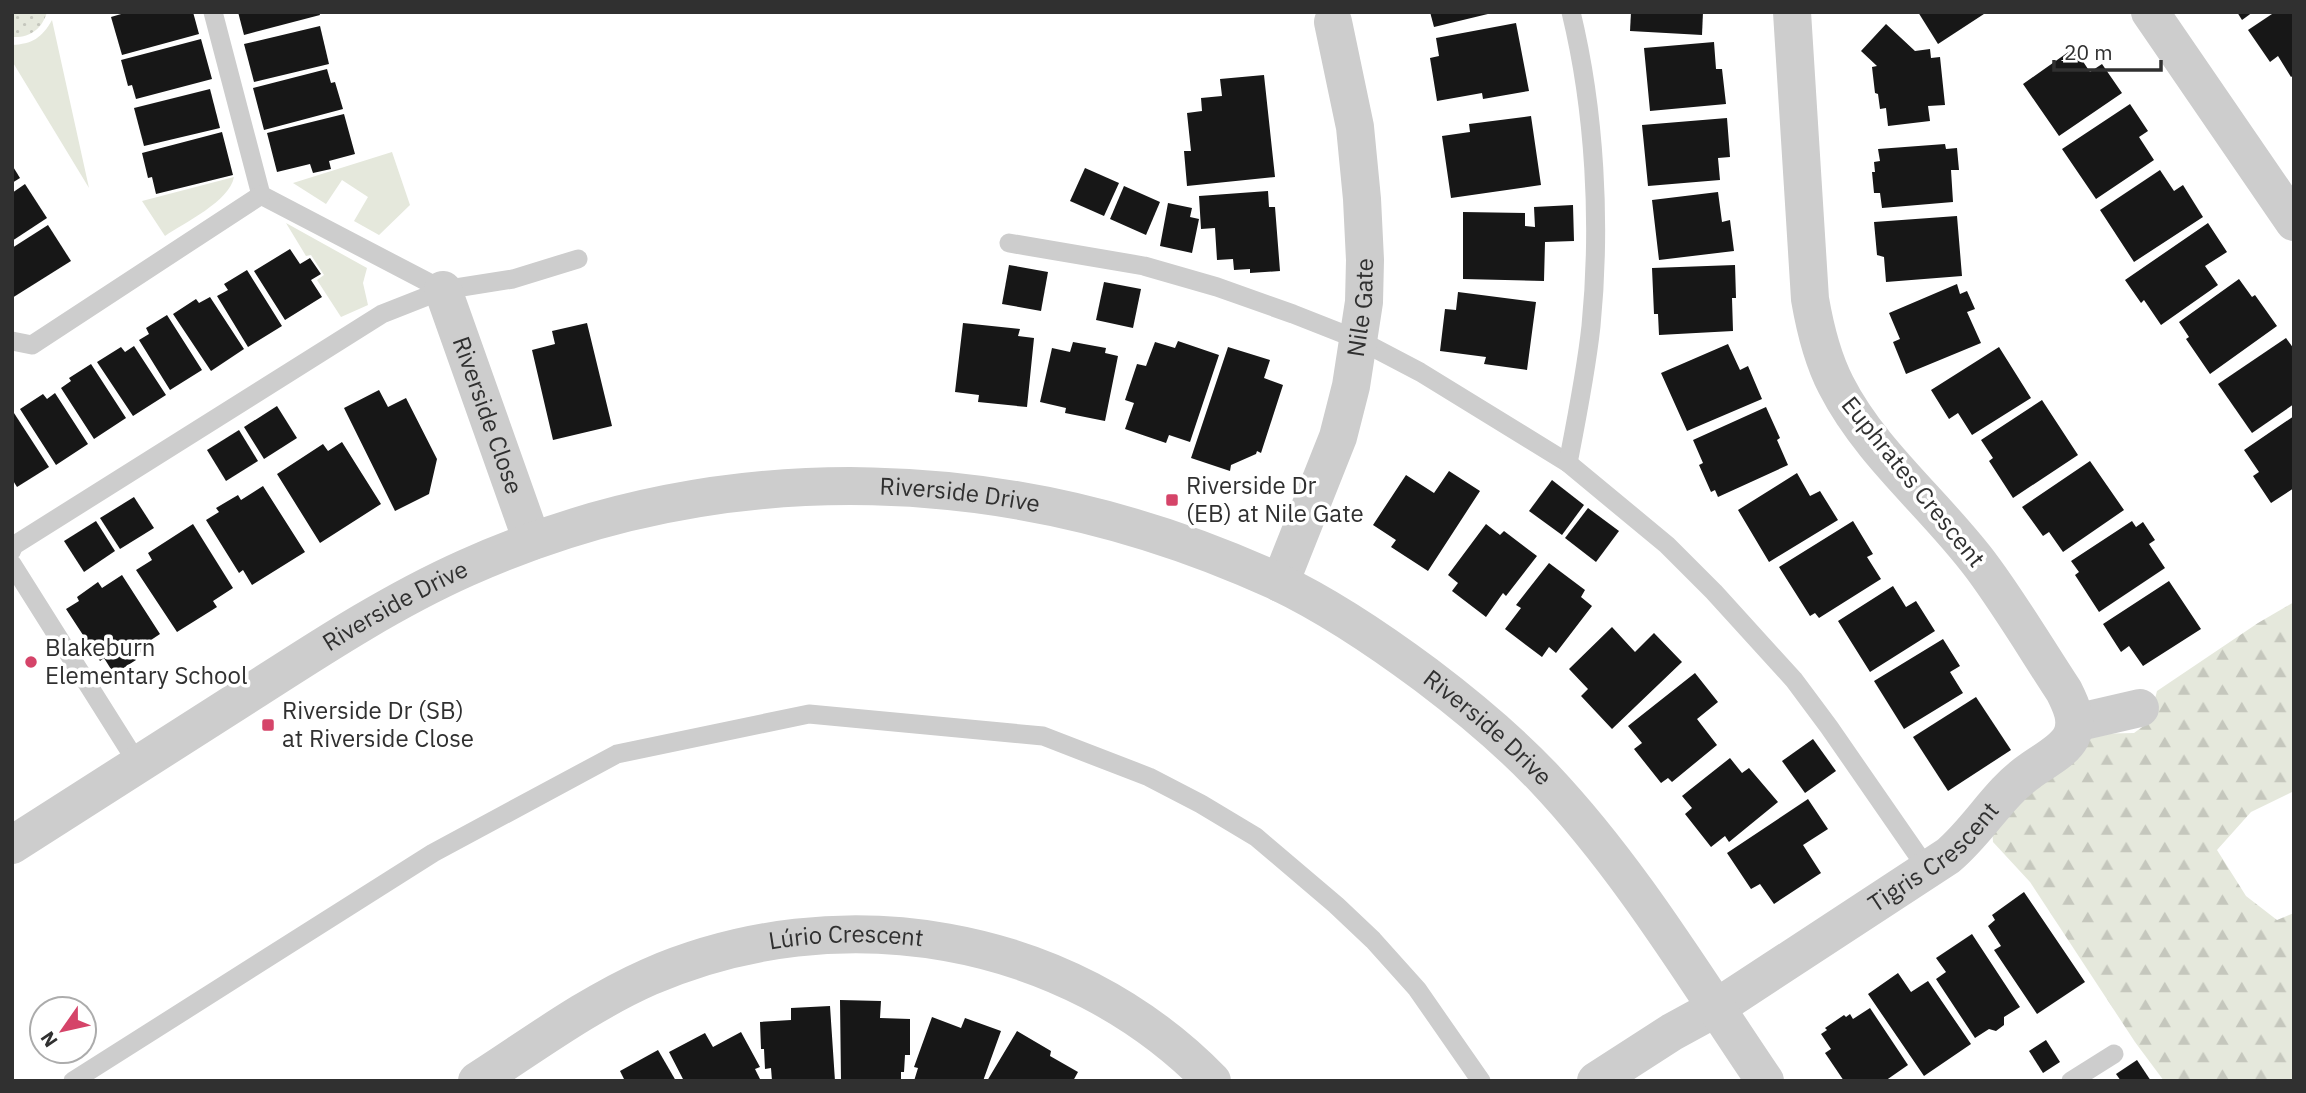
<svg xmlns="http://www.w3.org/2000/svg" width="2306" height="1093" font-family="'IBM Plex Sans',sans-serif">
<defs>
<pattern id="forest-firs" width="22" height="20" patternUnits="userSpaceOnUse" patternTransform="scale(1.75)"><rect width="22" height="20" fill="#e5e8dc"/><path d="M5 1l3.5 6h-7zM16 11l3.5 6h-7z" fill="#c5c7bd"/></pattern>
<pattern id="park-dots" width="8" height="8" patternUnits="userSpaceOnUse" patternTransform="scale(1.75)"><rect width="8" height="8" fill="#e5e8dc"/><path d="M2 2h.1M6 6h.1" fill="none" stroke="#c5c7bd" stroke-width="1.8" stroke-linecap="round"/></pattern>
</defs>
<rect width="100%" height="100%" fill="#fff"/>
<g fill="#e5e8dc">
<path d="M52 20 89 188 12 61V45C32 44 42 38 52 20Z"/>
<path d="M392 152 410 205 379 235 354 221 368 197 342 180 326 204 293 183Z"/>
<path d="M234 177C229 202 185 222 165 236L142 201Z"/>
<path d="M286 223 367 268 363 283 368 305 341 317 317 280 324 275 311 255 306 256Z"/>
</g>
<path fill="url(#forest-firs)" d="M2294 602V791L2251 812 2217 850 2246 896 2277 920 2294 913V1081H2164L2135 1042 2030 882 1993 842 1992 828 2091 734 2134 733 2149 722 2157 691 2258 623Z"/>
<path fill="url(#park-dots)" d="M12 12H47C42 29 30 38 12 37Z"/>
<g fill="#171717">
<path d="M128 12H193L199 34 122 55 111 17Z"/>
<path d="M238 12H319L320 15 244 35Z"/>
<path d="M1430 12H1492V13L1434 27Z"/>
<path d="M1631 12H1703L1702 35 1630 31Z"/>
<path d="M1918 12H1987L1938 44Z"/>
<path d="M2237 12H2253L2242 20Z"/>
<path d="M2275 12H2294V75L2291 77 2278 56 2270 62 2248 30Z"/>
<path d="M1516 23 1529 91 1483 99 1482 93 1437 101 1430 58 1439 56 1436 38Z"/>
<path d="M1886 24 1915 51 1930 49 1931 58 1940 57 1945 105 1928 106 1930 121 1888 126 1886 108 1880 109 1878 94 1875 93 1872 67 1877 66 1861 51Z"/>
<path d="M320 26 329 64 254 82 244 44Z"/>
<path d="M201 39 212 79 136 99 132 85 128 86 121 60Z"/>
<path d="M1714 42 1716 69H1722L1726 104 1650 111 1644 48Z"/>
<path d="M2074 48 2090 72 2102 64 2122 93 2059 136 2023 84Z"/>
<path d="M327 69 331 83 335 82 343 109 264 130 253 88Z"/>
<path d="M1264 75 1275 177 1187 186 1184 151H1191L1187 113 1202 111 1201 98 1222 96 1220 79Z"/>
<path d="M210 89 220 128 144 146 134 108Z"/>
<path d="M2130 104 2148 131 2139 137 2154 160 2096 199 2062 149Z"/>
<path d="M344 114 355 154 329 161 331 169 313 173 310 164 277 172 267 133Z"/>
<path d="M1531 116 1541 185 1451 198 1442 136 1470 132 1469 124Z"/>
<path d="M1727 118 1730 157 1718 158 1720 180 1648 186 1642 125Z"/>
<path d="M222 132 233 175 156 194 152 177 148 178 142 153Z"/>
<path d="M1945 144 1946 149 1957 148 1959 170H1951L1953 202 1882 208 1880 193H1874L1872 172H1875L1874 162 1880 161 1878 149Z"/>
<path d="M12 165 20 178 12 183Z"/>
<path d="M1085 168 1119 183 1104 216 1070 201Z"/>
<path d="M2160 170 2174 191 2183 185 2203 217 2134 262 2100 210Z"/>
<path d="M25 184 47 218 12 241V193Z"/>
<path d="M1124 186 1160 202 1146 235 1110 219Z"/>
<path d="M1268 191 1269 207H1275L1280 271 1250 273V269L1234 270 1233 259 1217 260 1215 228 1201 229 1199 196Z"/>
<path d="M1718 192 1722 222 1730 220 1734 251 1659 260 1652 200Z"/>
<path d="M1168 203 1192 208 1190 217 1199 219 1192 253 1160 246Z"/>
<path d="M1573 205 1574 241 1545 242 1544 281 1463 279V212L1525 213V226L1535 227 1534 207Z"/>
<path d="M1957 216 1962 276 1886 282 1884 257 1877 255 1874 222Z"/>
<path d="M2208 223 2227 252 2205 266 2218 285 2161 325 2144 300 2141 303 2125 280Z"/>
<path d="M48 225 71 261 12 298V248Z"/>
<path d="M290 249 300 264 310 258 321 274 311 280 322 297 285 320 254 271Z"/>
<path d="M1009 265 1048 272 1041 311 1002 304Z"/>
<path d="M1735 265 1736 298H1732L1733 331 1659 335 1658 314H1654L1652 268Z"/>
<path d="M247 270 282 326 248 347 217 296 228 290 224 284Z"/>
<path d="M2239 279 2252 297 2255 295 2277 326 2210 374 2186 339 2189 337 2179 322Z"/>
<path d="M1104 282 1141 289 1133 328 1096 320Z"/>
<path d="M1957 284 1960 294 1967 291 1975 309 1967 312 1981 343 1906 374 1893 342 1900 339 1889 313Z"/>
<path d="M1458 292 1536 302 1527 370 1484 364 1486 357 1440 351 1445 309 1456 310Z"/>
<path d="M210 297 244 349 211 371 173 314 196 299 199 303Z"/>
<path d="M167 315 202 370 170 390 139 340 149 334 146 328Z"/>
<path d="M587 323 612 426 553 440 532 350 555 344 552 331Z"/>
<path d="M963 323 1020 329 1018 336 1034 338 1027 407 978 402 979 395 955 392Z"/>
<path d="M2286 338 2294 349V404L2252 433 2218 384Z"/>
<path d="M1178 341 1219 355 1190 442 1169 435 1166 443 1125 429 1134 403 1125 400 1137 364 1146 366 1155 342 1175 348Z"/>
<path d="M1073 342 1106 348 1105 353 1118 356 1105 421 1065 413 1066 408 1040 402 1052 348 1070 352Z"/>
<path d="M1728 344 1740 370 1748 366 1762 399 1687 431 1661 373Z"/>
<path d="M134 346 166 395 133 416 97 362 121 347 125 352Z"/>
<path d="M1228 347 1270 360 1264 378 1283 385 1261 453 1257 451 1256 454 1231 465 1230 471 1191 458Z"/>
<path d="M1999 347 2031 398 1972 435 1958 413 1949 419 1931 390Z"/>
<path d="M91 364 126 418 94 439 61 388 71 381 69 378Z"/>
<path d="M379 390 388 407 406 398 437 459 429 494 395 511 344 408Z"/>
<path d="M55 393 88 444 56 465 20 409 43 394 47 399Z"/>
<path d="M2042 400 2078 455 2013 498 1989 461 1993 458 1981 440Z"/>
<path d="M277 406 297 438 264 459 244 427Z"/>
<path d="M1766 407 1780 438 1777 440 1788 465 1718 497 1715 490 1711 492 1699 465 1703 463 1693 440Z"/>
<path d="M14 413 49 467 17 487 12 479V414Z"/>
<path d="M2294 416V488L2271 503 2253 476 2259 472 2244 450Z"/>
<path d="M239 430 258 461 226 481 207 450Z"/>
<path d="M342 442 381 504 320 543 277 474 323 444 328 451Z"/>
<path d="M2090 461 2124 510 2063 552 2049 532 2043 536 2022 507Z"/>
<path d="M1449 471 1480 491 1428 571 1391 547 1396 540 1373 525 1406 475 1434 493Z"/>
<path d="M1797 473 1810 496 1820 491 1838 520 1769 562 1738 510Z"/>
<path d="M1552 480 1584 505 1562 535 1529 511Z"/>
<path d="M263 486 305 552 252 585 243 570 239 573 206 520 219 512 216 508 238 495 241 500Z"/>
<path d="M134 497 154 528 120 549 100 518Z"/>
<path d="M1588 508 1619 531 1596 562 1565 538Z"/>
<path d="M96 521 115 551 84 572 64 541Z"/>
<path d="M1853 521 1873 554 1867 557 1881 579 1819 618 1815 613 1810 616 1779 567Z"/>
<path d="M2132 521 2136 527 2143 522 2155 540 2149 544 2165 568 2099 612 2075 575 2079 572 2071 561Z"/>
<path d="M193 524 233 588 213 601 217 607 177 632 136 570 152 560 148 553Z"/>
<path d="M1486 524 1500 535 1504 531 1537 556 1506 596 1503 593 1486 617 1452 591 1458 583 1448 575Z"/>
<path d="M1549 563 1585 590 1581 597 1592 606 1556 653 1549 647 1542 657 1505 629 1521 608 1516 605Z"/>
<path d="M122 575 160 634 142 646 144 650 134 657 136 660 114 674 104 658 100 661 66 609 79 601 77 597 98 582 102 588Z"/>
<path d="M2169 581 2201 629 2143 666 2129 646 2121 652 2103 624Z"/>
<path d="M1893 586 1906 607 1916 601 1935 631 1870 672 1838 621Z"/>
<path d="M1612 627 1635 652 1654 633 1682 662 1612 729 1581 696 1588 689 1569 669Z"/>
<path d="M1943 639 1960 666 1950 672 1963 693 1904 729 1874 681Z"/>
<path d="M1695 673 1718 702 1697 719 1717 745 1672 782 1668 778 1661 783 1634 749 1642 743 1628 726Z"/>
<path d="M1976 697 2011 750 1948 791 1913 737Z"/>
<path d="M1813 739 1836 771 1805 793 1782 761Z"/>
<path d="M1730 758 1742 773 1749 768 1778 802 1729 842 1725 836 1711 847 1685 814 1692 808 1682 796Z"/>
<path d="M1808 799 1828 829 1803 845 1821 873 1774 904 1760 884 1751 889 1727 853Z"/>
<path d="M2024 892 2085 982 2037 1014 1994 950 2001 946 1988 926 1995 920 1992 915Z"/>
<path d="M1972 934 2020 1007 2004 1017V1025L1996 1031 1989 1029 1975 1038 1936 979 1946 972 1936 958Z"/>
<path d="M1898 973 1911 992 1928 981 1971 1044 1924 1076 1868 994Z"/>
<path d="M840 1000 881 1001 880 1018 910 1019V1055H905L904 1072H901V1081H841Z"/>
<path d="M830 1006 835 1081H772L771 1068 765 1069 764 1049H761L760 1022 791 1020V1008Z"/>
<path d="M1870 1008 1908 1065 1885 1081H1844L1825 1053 1831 1049 1821 1034 1827 1030 1825 1028 1844 1015 1846 1017 1850 1014 1853 1019Z"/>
<path d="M932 1017 961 1028 965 1018 1001 1031 983 1081H914L918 1068 914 1067Z"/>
<path d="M1017 1031 1051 1051 1050 1056 1078 1072 1073 1081H987Z"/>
<path d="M741 1032 760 1067 755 1069 761 1081H684L669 1052 705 1033 713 1047Z"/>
<path d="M2046 1040 2060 1062 2043 1073 2029 1051Z"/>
<path d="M658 1050 676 1081H625L620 1071Z"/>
<path d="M2137 1060 2151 1081H2121L2116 1074Z"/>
</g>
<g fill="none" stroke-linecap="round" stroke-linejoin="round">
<g stroke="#cdcdcd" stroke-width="19">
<path d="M213 12 261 195 443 290"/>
<path d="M1009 243 1144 266 1217 287 1293 314 1359 340 1420 372 1568 463 1667 545 1714 592 1794 680 1829 727 1928 870"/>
<path d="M12 341 32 345 261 195"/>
<path d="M1568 463C1577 417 1586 372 1591 326 1601 224 1595 111 1571 12"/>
<path d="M12 550 13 546 382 314 443 290 513 279 578 259"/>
<path d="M12 564 138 764"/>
<path d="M73 1081 433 853 617 754 809 714 1043 736 1149 777 1201 804 1256 837 1336 905 1373 940 1417 989 1481 1081"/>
<path d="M2071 1081 2114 1054"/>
</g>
<g stroke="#cdcdcd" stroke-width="38">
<path d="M2150 12 2294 222"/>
<path id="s1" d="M443 290 532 541"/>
<path id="s2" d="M1280 583 1338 437 1351 386 1364 302 1365 260 1362 199 1355 127 1333 22"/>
<path d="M2075 723 2140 708"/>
<path id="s3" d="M477 1081C533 1045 588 1004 649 977 838 895 1067 932 1212 1081"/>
<path id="s4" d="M1596 1081 1672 1032 1716 1008 1948 856C1979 830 1998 793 2030 771 2043 761 2063 752 2071 737 2079 721 2071 705 2064 691 2037 650 2011 606 1982 567 1936 505 1871 454 1836 385 1822 358 1815 328 1810 299L1792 12"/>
</g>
<path stroke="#cdcdcd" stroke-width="38" id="s5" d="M12 845C91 794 171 744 250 693 320 648 390 602 466 568 728 451 1018 463 1276 581 1329 606 1379 640 1426 675 1467 706 1508 740 1544 778 1630 869 1695 978 1765 1081"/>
</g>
<g fill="#d54469" stroke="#fff" stroke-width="2.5">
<rect x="1165" y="493" width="14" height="14" rx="3.5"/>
<circle cx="31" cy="662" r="7"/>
<rect x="261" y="718" width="14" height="14" rx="3.5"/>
</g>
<g text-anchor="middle" stroke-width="7" stroke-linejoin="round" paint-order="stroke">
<g font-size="24" fill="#303030" stroke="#fff">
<text dy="8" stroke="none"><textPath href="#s2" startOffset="289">Nile Gate</textPath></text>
<text dy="8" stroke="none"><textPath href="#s1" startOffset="133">Riverside Close</textPath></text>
<text transform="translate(1913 482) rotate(51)" y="8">Euphrates Crescent</text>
<text dy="8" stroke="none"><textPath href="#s5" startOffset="1038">Riverside Drive</textPath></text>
<text dy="8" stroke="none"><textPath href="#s5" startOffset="452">Riverside Drive</textPath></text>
<text dy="8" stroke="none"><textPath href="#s5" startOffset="1626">Riverside Drive</textPath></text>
<text dy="8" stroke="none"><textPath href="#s4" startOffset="406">Tigris Crescent</textPath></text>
<text dy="8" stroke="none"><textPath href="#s3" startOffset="404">Lúrio Crescent</textPath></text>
</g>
<g font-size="24" fill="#303030" stroke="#fff" text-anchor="start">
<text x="1186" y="494">Riverside Dr<tspan x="1186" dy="28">(EB) at Nile Gate</tspan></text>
<text x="45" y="656">Blakeburn<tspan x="45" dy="28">Elementary School</tspan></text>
<text x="282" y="719">Riverside Dr (SB)<tspan x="282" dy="28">at Riverside Close</tspan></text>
</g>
</g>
<rect width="2306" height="1093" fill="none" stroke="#303030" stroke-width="28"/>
<g transform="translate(63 1030) rotate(236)"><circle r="33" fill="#ffffff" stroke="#acacac" stroke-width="2"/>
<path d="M0-5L12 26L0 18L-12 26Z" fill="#d54469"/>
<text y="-10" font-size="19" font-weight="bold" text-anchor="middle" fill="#303030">N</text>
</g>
<path d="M2054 60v10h107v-10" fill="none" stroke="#303030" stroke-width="3.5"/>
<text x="2064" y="60" font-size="21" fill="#303030" stroke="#ffffff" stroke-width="5" paint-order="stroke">20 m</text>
</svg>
